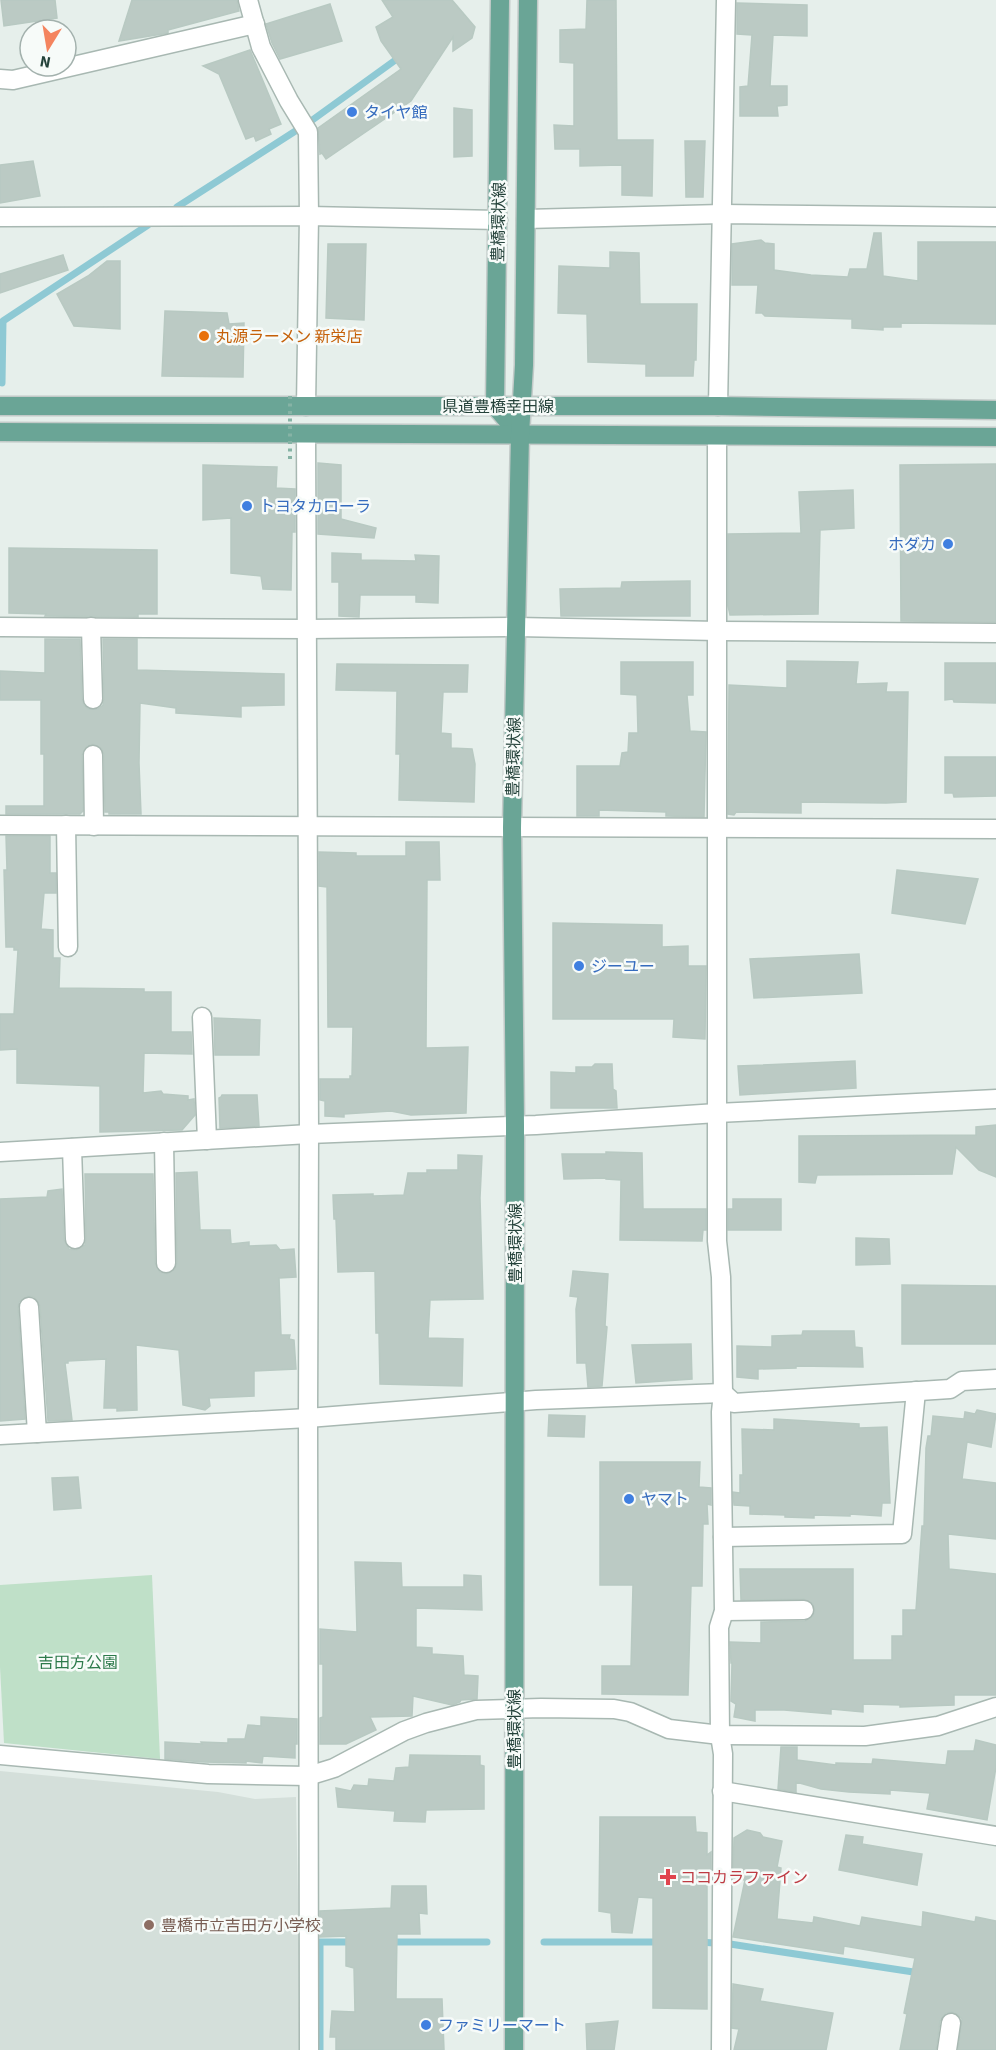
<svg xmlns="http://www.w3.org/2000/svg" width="996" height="2050" font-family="'Source Sans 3','Noto Sans JP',sans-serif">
<rect width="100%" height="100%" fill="#e6efeb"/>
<path fill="#d4dfda" d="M0 1771 218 1792 255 1799 296 1797 301 2050H0Z"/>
<path fill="#bfe0c8" d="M152 1575 160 1759 4 1743 0 1667V1585Z"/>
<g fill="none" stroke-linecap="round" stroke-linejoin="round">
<g stroke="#8ec9d4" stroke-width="7">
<path d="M177 207 311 121 401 56"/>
<path d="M2 383 3 321 148 225"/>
<path d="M389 1942H487"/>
<path d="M544 1942H661"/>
<path d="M699 1942 730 1944 920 1973"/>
<path d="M320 2050V1942H354"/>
</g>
</g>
<g fill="#bbcac4" stroke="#b8c9c2" stroke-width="1.5">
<path d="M1 0H55L57 18 4 26Z"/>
<path d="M132 0H237L239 11 168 30V33L119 41Z"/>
<path d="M382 0H452L475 27 472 38 453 51V37L411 101 326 159 322 153 320 154 318 128 401 69 381 41 376 27 393 17Z"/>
<path d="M587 0H616L617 140H653L652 196 622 195V165L580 166V149H555L554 125 574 126V63L560 62V30L586 29Z"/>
<path d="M737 3 807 5V36L773 35 770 86H787V105L777 106 778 116H740V87L748 86 752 35 737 34Z"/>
<path d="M330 4 342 41 280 59 272 43 266 24Z"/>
<path d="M250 50 281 124 269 129 271 134 256 141 254 136 246 139 219 74 203 66Z"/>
<path d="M454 108 472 110V156L454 157Z"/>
<path d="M685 141H705L703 197H686Z"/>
<path d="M33 161 40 196 0 203V165Z"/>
<path d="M874 233H881L883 276 918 281V242H996V324L901 323V327H883V330L852 328V319L765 316 762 313H756L758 285H732V244L761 240 765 243 774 244V270L811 275 848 277 850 269H867Z"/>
<path d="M328 244H366L364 320 326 318Z"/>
<path d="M610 252 639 253 640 304H697L696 360H694L693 376H646V364L588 362 587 314 558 313 559 266 610 268Z"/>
<path d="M63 255 68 270 0 293V274Z"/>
<path d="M107 261H120V329L74 326 57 294 88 276Z"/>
<path d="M165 311 227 313 229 324 244 323 243 377 162 376Z"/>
<path d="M318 463 341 465V519L376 528 374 538 318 534Z"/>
<path d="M996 464V622L901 621 900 465Z"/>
<path d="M203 465 277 467 276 488 295 489V532H292L291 590 263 589 261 576 231 573V518L203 520Z"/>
<path d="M853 490 854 528 820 530 818 614 730 615 728 606V534L801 533 799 492Z"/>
<path d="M9 548 157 550V614H138V617L45 616 46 614 9 613Z"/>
<path d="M332 553 361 554V560L416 561 415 555 439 556 438 603 416 602V595H360L359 617 339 616V582H332Z"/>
<path d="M690 581V616H561L560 589 621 588 622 582Z"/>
<path d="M45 639H80L82 699 84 705 88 709H98L103 705 104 699 103 639H137V670L284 674V705L241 706V717L176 713V708L140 703 139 763 141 814H109V812H105L104 754 102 749 93 744 87 746 82 755 83 811 80 814H6V806H44V754H41V700H0V671L45 673Z"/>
<path d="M787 661 858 662 856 684 887 683 886 692H908L906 802 886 803 801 802V813L736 812 734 815 728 814 729 685 787 688Z"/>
<path d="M621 662H693V695H687L690 731 706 732 704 817 666 816V812L599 810V816H577V766H620L622 753 628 752 629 733H638L637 695 621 694Z"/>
<path d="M945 663H996V703L954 702 953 699 945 700Z"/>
<path d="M337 664 468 665 467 692H443L441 733 451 734V748L472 749 475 764 474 802 399 800 400 754H396L397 691 336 690Z"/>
<path d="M945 757H996V796L954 797 953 793H945Z"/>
<path d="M6 836H50V873H56V893H44L41 929 53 930V958H60L59 988 144 989V992H171V1032H191L192 1054 144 1053 143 1093 161 1091 163 1094 188 1096V1100L194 1099 195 1115 182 1130 100 1132V1086L17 1083V1049L0 1050V1014H14L18 950H14V947H6L4 870H7Z"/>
<path d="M406 842H439L440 880H427L426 1048 468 1047 466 1113 411 1115 391 1111 344 1114V1117L325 1116V1101L320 1100V1079H350V1076H352L353 1027H328L327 887 319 886V852L356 853V856H406Z"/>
<path d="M897 870 978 879 965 924 892 913Z"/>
<path d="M553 923 662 925V947L688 946V966H706L705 1039 673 1037 674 1019H553Z"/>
<path d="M859 954 862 993 754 998 750 959Z"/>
<path d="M214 1018 260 1020 259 1055H215Z"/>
<path d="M855 1061 856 1088 740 1095 738 1066Z"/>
<path d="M595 1064H612L613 1089 616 1091 617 1108H551V1072L576 1073V1067H592Z"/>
<path d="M222 1095H257L259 1126 220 1128 219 1098 221 1097Z"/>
<path d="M996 1125V1177L979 1170 956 1147 952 1174 817 1175 815 1183 799 1182V1136L976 1135V1127Z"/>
<path d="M606 1152 642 1153 643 1209H706V1230H703L702 1241 620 1240 621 1180 606 1179V1178L564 1179 562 1154H606Z"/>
<path d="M458 1155 482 1156 480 1198 483 1299 430 1300 428 1338 463 1339 462 1386 380 1384 379 1333H376L375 1271 338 1272 336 1219H334L333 1195 373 1194V1196L404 1195 408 1173H427V1170H458Z"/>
<path d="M197 1172 200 1230H230L231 1244 249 1242V1246L276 1245 280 1250 294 1249 296 1277 279 1278 281 1335H290L289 1339 294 1340 296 1369 254 1371V1396L209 1398 210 1406 205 1410 183 1405 179 1350 136 1345 137 1410 117 1411V1408H104L106 1359 68 1361V1363H65L72 1420 48 1421 40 1306 34 1297 28 1296 19 1302 18 1308 25 1419 0 1421V1199L47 1197 48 1191 62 1189 64 1240 69 1249 76 1250 85 1245 86 1239 85 1174H153L155 1263 160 1272 167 1274 175 1269 177 1263 176 1173Z"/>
<path d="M733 1199H781V1230H728V1209H733Z"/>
<path d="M856 1238 889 1239 890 1264 856 1265Z"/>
<path d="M573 1271 608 1274 605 1326 607 1327 602 1386 588 1387 586 1363H577L576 1309 578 1297 570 1296Z"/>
<path d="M902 1285 996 1286V1344H902Z"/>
<path d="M803 1331H854L855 1347 862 1348 863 1367 796 1366V1368L758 1369V1379L737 1377V1346L772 1347V1336L802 1335Z"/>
<path d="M691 1344 692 1379 636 1383 632 1345Z"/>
<path d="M977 1410 996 1414 991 1447 967 1442 962 1479 996 1483V1539L948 1534 949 1569 996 1574V1695H954V1705L900 1707V1705L863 1704V1712L831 1709V1714L784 1710H755V1721L734 1717 736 1704 731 1701 732 1663H731L730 1642 761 1643V1622L805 1621 813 1616 815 1610 813 1604 804 1599 741 1600 740 1569H853V1660H892V1636H903V1610H916L922 1526H924L926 1448 928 1436H931L933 1416 964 1419 965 1412 975 1414Z"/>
<path d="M549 1415 585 1416 584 1437 548 1436Z"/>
<path d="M774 1419 859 1424V1428L887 1427 890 1503H882L881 1516 850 1514V1516L814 1515V1518L785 1517V1515L750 1514V1506L734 1505 733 1492 740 1493V1475H743L742 1429 774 1430Z"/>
<path d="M600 1462H700L699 1487 711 1488V1505L707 1504 708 1524H703L702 1586H691L688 1695 602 1694V1666H631L633 1585H600Z"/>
<path d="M78 1477 81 1508 54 1510 52 1478Z"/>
<path d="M355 1562 401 1563 402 1587H464V1575L481 1576 482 1610 416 1608V1647L432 1648V1654L463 1656 464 1675 478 1676 477 1699 461 1700 460 1702 452 1705 413 1696 412 1716 370 1717 376 1730 346 1744H320V1718L323 1717V1664H320V1629L357 1632Z"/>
<path d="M261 1717 297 1719V1744H295V1758L263 1756 262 1763 246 1761V1763L204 1762 165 1759V1742L202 1744 201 1742 228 1743V1739H245L248 1725 261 1726Z"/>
<path d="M976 1740 996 1745V1767L987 1820 927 1809 930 1793 890 1790V1794L849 1792 821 1789 796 1782V1792L778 1789 781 1747H797V1760L836 1765V1763L872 1764 873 1759 946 1765 948 1751H974Z"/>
<path d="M410 1755 480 1756V1765L484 1766V1809L426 1810 425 1822 394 1821 395 1811 338 1807 336 1788 351 1791 354 1785 368 1786 369 1779 394 1781 396 1768 409 1767Z"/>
<path d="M600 1817H695L696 1832 707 1833V1855L711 1852V1875H707V2009L653 2008V1898L638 1897 632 1933 612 1932 611 1913 599 1911Z"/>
<path d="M747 1830 760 1833 763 1837 782 1841 777 1867 781 1868 777 1919 813 1923 814 1917 860 1926 862 1917 922 1927 923 1912 975 1922 976 1917 996 1921V2050H958L962 2019 957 2014 952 2012 946 2013 940 2021 936 2050H900L907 2014 904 2013 915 1958 844 1946 843 1954 733 1937 745 1880 733 1878 734 1838Z"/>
<path d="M846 1835 863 1837 862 1844 922 1854 917 1885 839 1870Z"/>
<path d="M392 1886H426L427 1914 419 1913 420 1934H397L396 1999H442L444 2050H336V2037H330L332 2011 355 2012 354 1968 346 1966V1936L320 1937V1911L391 1908Z"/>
<path d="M733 1984 763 1989 760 2001 833 2013 826 2050H734L739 2029 732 2028Z"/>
<path d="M618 2021 614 2050H587L586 2024Z"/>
</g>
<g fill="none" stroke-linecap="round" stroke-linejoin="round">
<g stroke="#a8b8b2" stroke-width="21">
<g id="minor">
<path d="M248 0 261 47 289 101 308 132 309 216 306 406"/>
<path d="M0 79 13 80 255 24"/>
<path d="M0 217 309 216 498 220"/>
<path d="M526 219 722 214 996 217"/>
<path d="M718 406 726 0"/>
<path d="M306 434 309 1134 308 1418 309 2050"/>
<path d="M717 436V1241L721 1277 723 1393 721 1412 724 1611 719 1627 720 1735 723 1754 721 2050"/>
<path d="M0 627 306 629 517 627 718 631 996 633"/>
<path d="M91 627 93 699"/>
<path d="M93 755 94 826"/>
<path d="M0 825 996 829"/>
<path d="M66 825 68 947"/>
<path d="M202 1017 207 1140"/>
<path d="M164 1142 166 1263"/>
<path d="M72 1148 75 1239"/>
<path d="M0 1152 309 1134 536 1125 717 1113 996 1099"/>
<path d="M29 1307 37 1433"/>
<path d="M0 1435 308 1418 536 1400 723 1393 734 1403 950 1389 962 1381 996 1379"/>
<path d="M723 1537 902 1534 916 1391"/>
<path d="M724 1611 804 1610"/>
<path d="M0 1755 208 1774 308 1776 334 1768 404 1731 426 1723 476 1710 541 1708 614 1709 630 1712 669 1729 720 1735 865 1736 938 1726 996 1707"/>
<path d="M722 1791 996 1836"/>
<path d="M947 2050 951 2023"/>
</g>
</g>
<g stroke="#c2cac8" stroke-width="21">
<g id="major">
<path d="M500 0 495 406 520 435"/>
<path d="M0 406H718L996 410"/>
<path d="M0 432 996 437"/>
<path d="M514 2050 515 1125 512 828 520 435 524 365 528 0"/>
</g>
</g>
<use href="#minor" stroke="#fff" stroke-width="18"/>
<use href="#major" stroke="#6aa596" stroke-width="18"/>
<path stroke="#86b3a5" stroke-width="4" stroke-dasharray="3 4.5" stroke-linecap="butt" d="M290 459V392"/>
</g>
<g fill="#3f7fe0" stroke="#f7fbf9" stroke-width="2">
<circle cx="352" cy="112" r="6"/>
<circle cx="247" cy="506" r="6"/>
<circle cx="948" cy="544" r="6"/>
<circle cx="579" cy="966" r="6"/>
<circle cx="629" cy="1499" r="6"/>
<circle cx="426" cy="2025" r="6"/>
</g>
<circle fill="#e8710a" stroke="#f7fbf9" stroke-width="2" cx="204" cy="336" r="6"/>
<path fill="#e0444e" stroke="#f7fbf9" stroke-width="2" d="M665 1868h6v6h6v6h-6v6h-6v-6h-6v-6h6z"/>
<circle fill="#8d6e63" stroke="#f7fbf9" stroke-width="2" cx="149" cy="1925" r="6"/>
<g text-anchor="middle" stroke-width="5" stroke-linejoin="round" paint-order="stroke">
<g font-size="16" fill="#366cbe" stroke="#f7fbf9" text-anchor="start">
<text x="364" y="118">タイヤ館</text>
<text x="259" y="512">トヨタカローラ</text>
<text x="936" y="550" text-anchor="end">ホダカ</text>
<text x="591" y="972">ジーユー</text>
<text x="641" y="1505">ヤマト</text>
<text x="438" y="2031">ファミリーマート</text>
</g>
<g font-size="16" fill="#24423a" stroke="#f7fbf9">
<text transform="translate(498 222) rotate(-89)" y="6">豊橋環状線</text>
<text x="498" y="412">県道豊橋幸田線</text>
<text transform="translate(513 757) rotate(-89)" y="6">豊橋環状線</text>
<text transform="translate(515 1243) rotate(-90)" y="6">豊橋環状線</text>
<text transform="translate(514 1729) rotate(-90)" y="6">豊橋環状線</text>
</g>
<g font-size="16" fill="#c56008" stroke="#f7fbf9" text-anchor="start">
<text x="216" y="342">丸源ラーメン 新栄店</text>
</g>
<g font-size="16" fill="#2d7a4b" stroke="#f7fbf9">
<text x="78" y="1668">吉田方公園</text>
</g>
<g font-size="16" fill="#be3a42" stroke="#f7fbf9" text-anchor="start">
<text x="680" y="1883">ココカラファイン</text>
</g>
<g font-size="16" fill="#785e54" stroke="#f7fbf9" text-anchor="start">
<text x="161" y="1931">豊橋市立吉田方小学校</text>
</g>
</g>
<g transform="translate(48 48) rotate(191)"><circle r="28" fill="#f7fbf9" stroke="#a3b1ad" stroke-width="1.5"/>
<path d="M0-4.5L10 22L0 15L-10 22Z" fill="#f4845f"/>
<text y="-9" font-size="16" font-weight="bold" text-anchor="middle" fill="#24423a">N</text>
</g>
</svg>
